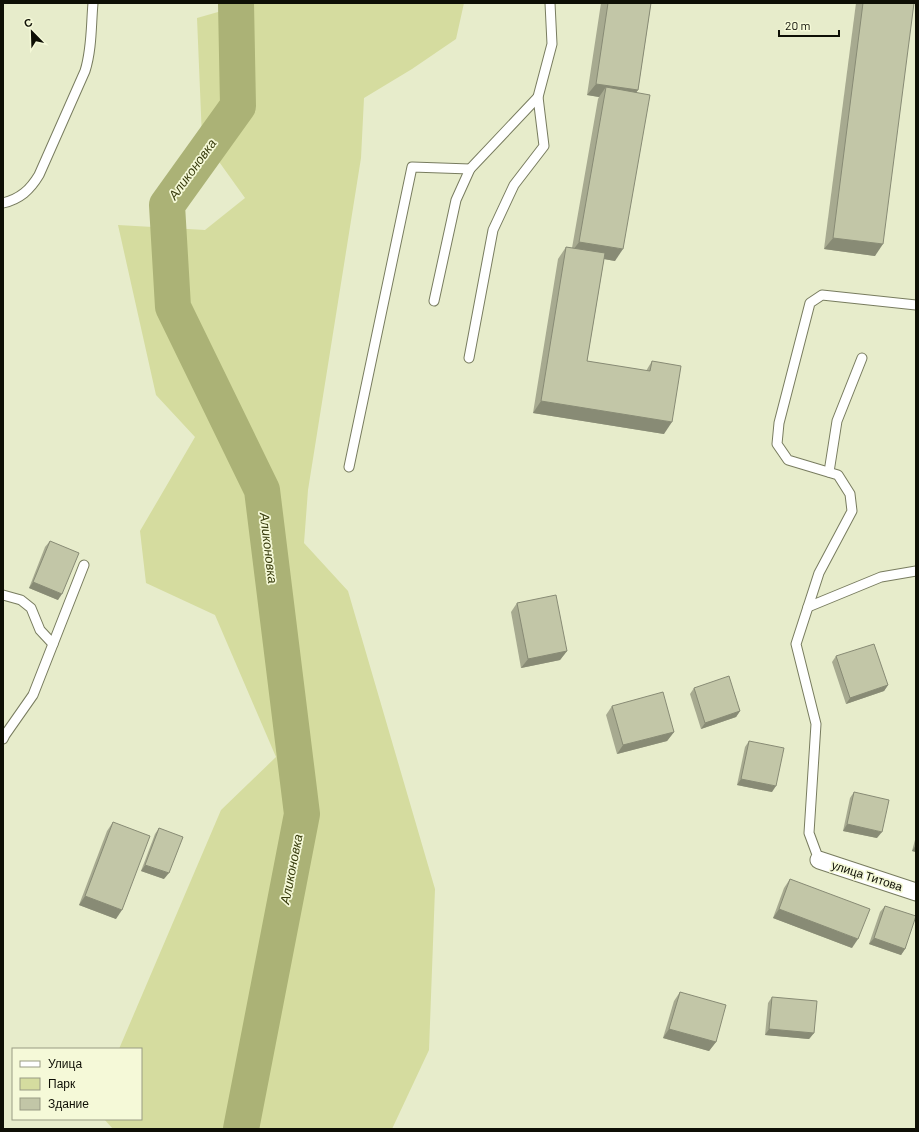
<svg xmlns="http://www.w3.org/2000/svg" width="919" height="1132" font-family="Barlow,sans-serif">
<rect width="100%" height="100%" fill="#e7eccb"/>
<path fill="#d5dc9f" d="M241 3H464L456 39 412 69 364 98 361 158 308 490 304 543 348 591 435 889 429 1050 392 1129H113L104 1119H141V1049H119L221 810 276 757 215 615 146 583 140 531 195 437 156 395 118 225 205 230 245 198 202 138 197 18 239 6Z"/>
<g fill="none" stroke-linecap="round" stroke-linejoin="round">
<path stroke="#abb276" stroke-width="36" d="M236 3 238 106 167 205 173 307 262 490 302 814 241 1129"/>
<g stroke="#787c5f" stroke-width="11">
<g id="lane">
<path d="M3 203C20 199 30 190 39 175L85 71C92 49 91 25 93 3"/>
<path d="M434 301 456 200 470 169 538 97"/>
<path d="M469 358 493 230 514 185 544 146 538 97 552 44 550 3"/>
<path d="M349 467 412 167 470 169"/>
<path d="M829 472 837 421 862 358"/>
<path d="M3 595 21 600 31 608 40 630 53 644"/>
<path d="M808 607 881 577 916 571"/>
<path d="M3 739 5 735 33 695 84 565"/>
<path d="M819 860 809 833 816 724 796 644 819 573 852 511 850 494 838 475 788 460 777 444 779 423 810 303 822 295 916 305"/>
</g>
</g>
<g stroke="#787c5f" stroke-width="19">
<path id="street" d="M819 860 916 892"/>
</g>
<use href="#lane" stroke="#fff" stroke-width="9"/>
<use href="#street" stroke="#fff" stroke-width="17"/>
</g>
<g fill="#a7aa90">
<path d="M601 3H651L638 90 636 92 615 261 604 259 587 361 646 371 652 361 664 434 533 413 558 259 566 247 572 248 598 99 599 97 587 95Z"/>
<path d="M856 3H914L875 256 824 249Z"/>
<path d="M50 541 58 600 29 588 45 547Z"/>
<path d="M517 603 567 651 560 660 521 668 511 612Z"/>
<path d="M836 656 888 685 884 691 846 704 832 662Z"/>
<path d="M694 688 740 711 736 717 701 729 690 694Z"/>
<path d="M612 706 674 732 667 741 617 754 606 715Z"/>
<path d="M749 741 772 792 737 785 745 747Z"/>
<path d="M854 792 877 838 843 831 850 798Z"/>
<path d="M113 822 116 919 79 905 107 831Z"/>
<path d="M159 828 164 879 141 871 155 834Z"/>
<path d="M916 836V852L912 851Z"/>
<path d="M790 879 852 948 773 918 784 888Z"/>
<path d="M885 906 905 949 901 955 869 944 880 912Z"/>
<path d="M680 992 716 1042 709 1051 663 1038 674 1001Z"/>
<path d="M772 997 814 1033 809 1039 765 1035 768 1003Z"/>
</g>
<g fill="#888b75">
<path d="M596 84 638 90 630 101 606 87 599 97 587 95Z"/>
<path d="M833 238 883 244 875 256 824 249Z"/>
<path d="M579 242 623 249 615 261 571 253Z"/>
<path d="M541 401 672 422 664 434 533 413Z"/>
<path d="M33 582 62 594 58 600 29 588Z"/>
<path d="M567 651 560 660 521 668 528 659Z"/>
<path d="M888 685 884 691 846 704 850 698Z"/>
<path d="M740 711 736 717 701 729 705 723Z"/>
<path d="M674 732 667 741 617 754 623 745Z"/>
<path d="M741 779 776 786 772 792 737 785Z"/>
<path d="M847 824 882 832 877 838 843 831Z"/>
<path d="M916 845V852L912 851Z"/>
<path d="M145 865 169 873 164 879 141 871Z"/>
<path d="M85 896 122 910 116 919 79 905Z"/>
<path d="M779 909 858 939 852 948 773 918Z"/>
<path d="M874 938 905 949 901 955 869 944Z"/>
<path d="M669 1029 716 1042 709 1051 663 1038Z"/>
<path d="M769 1029 814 1033 809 1039 765 1035Z"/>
</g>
<g fill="#c2c6a7" stroke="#888b75">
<path d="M608 3H651L638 90 596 84Z"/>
<path d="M863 3H914L883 244 833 238Z"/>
<path d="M606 87 650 95 623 249 579 242Z"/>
<path d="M566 247 605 253 587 361 650 371 652 361 681 366 672 422 541 401Z"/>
<path d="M50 541 79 553 62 594 33 582Z"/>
<path d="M556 595 567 651 528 659 517 603Z"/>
<path d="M874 644 888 685 850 698 836 656Z"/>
<path d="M729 676 740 711 705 723 694 688Z"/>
<path d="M663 692 674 732 623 745 612 706Z"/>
<path d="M749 741 784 748 776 786 741 779Z"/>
<path d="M854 792 889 800 882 832 847 824Z"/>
<path d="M113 822 150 836 122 910 85 896Z"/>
<path d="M159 828 183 837 169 873 145 865Z"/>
<path d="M790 879 870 909 858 939 779 909Z"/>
<path d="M885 906 916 916 905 949 874 938Z"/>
<path d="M680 992 726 1005 716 1042 669 1029Z"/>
<path d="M772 997 817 1001 814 1033 769 1029Z"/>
</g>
<g text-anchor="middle" stroke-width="3.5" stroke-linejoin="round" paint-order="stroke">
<g font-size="12" fill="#0e0f05" stroke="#f5f9d8">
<text transform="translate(867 876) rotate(18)" y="4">улица Титова</text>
</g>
<g font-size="13" font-style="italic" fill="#373b0c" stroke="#f5f9d8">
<text transform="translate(192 169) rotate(-54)" y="5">Аликоновка</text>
<text transform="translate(269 548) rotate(83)" y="5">Аликоновка</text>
<text transform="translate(291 869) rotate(-79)" y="5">Аликоновка</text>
</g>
</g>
<rect width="919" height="1132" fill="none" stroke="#0e0f05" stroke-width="8"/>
<rect x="12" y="1048" width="130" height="72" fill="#f5f9d8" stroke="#999b84"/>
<rect x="20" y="1061" width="20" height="6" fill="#ffffff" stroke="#999b84"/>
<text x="48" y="1068" font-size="12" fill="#0e0f05">Улица</text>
<rect x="20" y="1078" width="20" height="12" fill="#d5dc9f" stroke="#999b84"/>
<text x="48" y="1088" font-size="12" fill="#0e0f05">Парк</text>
<rect x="20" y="1098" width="20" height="12" fill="#c2c6a7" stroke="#999b84"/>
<text x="48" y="1108" font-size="12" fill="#0e0f05">Здание</text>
<g transform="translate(32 32) rotate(337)" stroke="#f5f9d8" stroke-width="3" paint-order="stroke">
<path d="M0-3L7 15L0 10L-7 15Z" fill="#0e0f05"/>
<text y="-6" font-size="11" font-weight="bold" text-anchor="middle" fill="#0e0f05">С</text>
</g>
<path d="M779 30v6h60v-6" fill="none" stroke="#0e0f05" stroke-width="2"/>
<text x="785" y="30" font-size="12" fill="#0e0f05" stroke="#f5f9d8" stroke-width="3" paint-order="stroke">20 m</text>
</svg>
